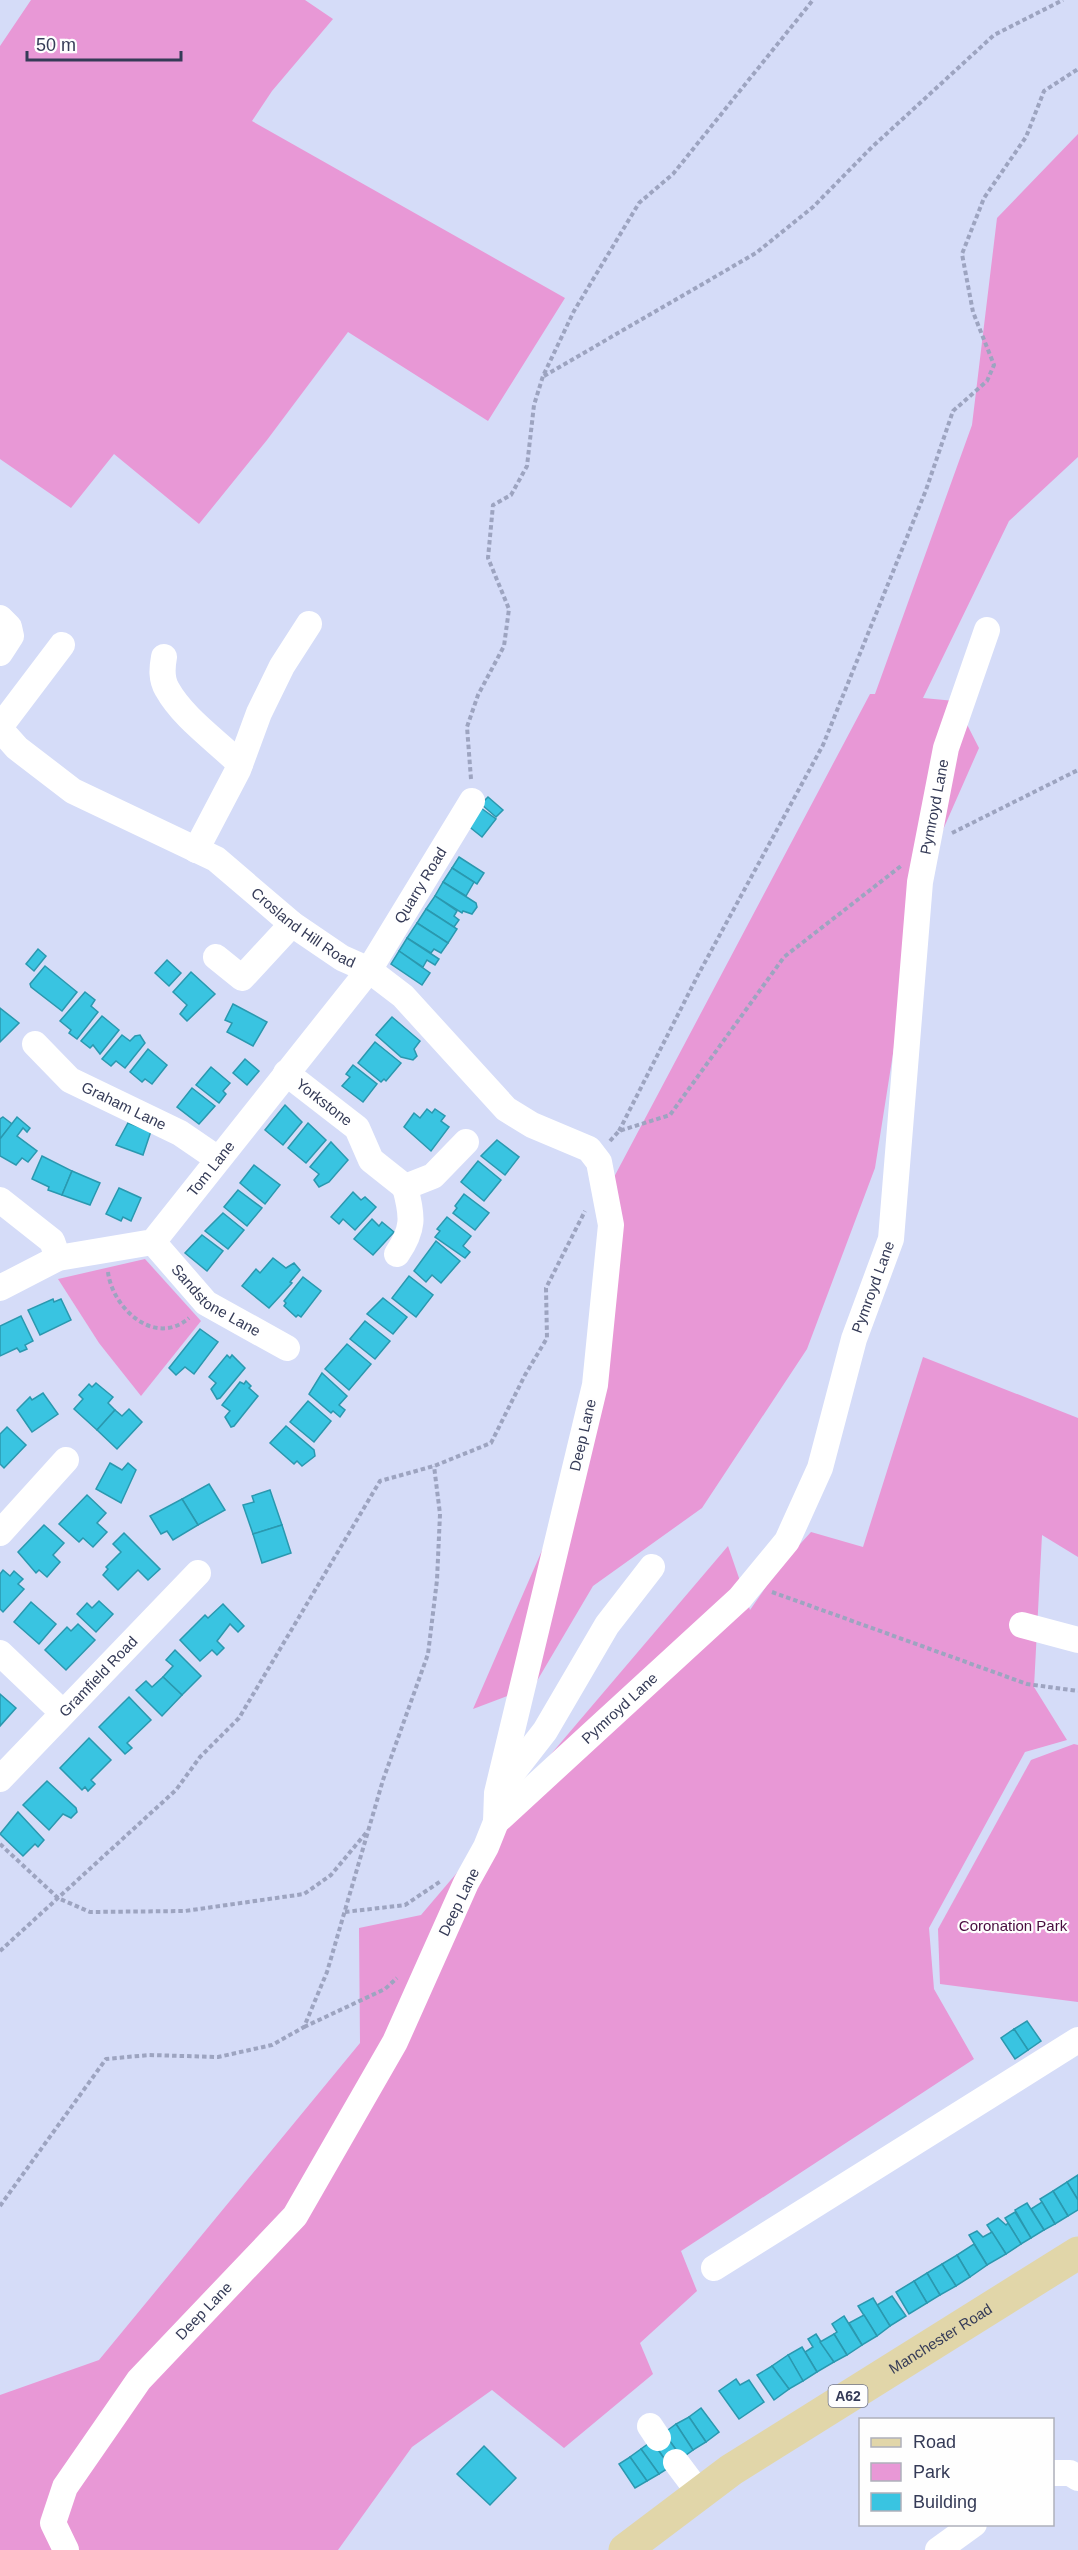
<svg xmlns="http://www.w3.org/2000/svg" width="1078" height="2550" font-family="Helvetica,sans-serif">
<rect width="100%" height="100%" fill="#d5dcf8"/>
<g fill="#e898d6">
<path d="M31 0H305L333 19 272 91 252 121 565 298 488 421 348 332 267 440 199 524 114 454 71 508 0 459V46Z"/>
<path d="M1078 134V457L1009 521 923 698 955 701 979 748 920 882 875 1168 807 1349 702 1508 593 1586 534 1686 473 1709 600 1417 613 1179 870 694H875L972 425 997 218Z"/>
<path d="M145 1259 201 1321 141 1396 99 1343 58 1279Z"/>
<path d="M923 1357 1078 1418V1557L1042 1535 1034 1687 1067 1740 1025 1752 929 1928 934 1989 974 2059 681 2251 697 2291 640 2343 653 2374 564 2448 492 2390 412 2447 338 2550H0V2395L99 2360 360 2043 359 1928 421 1915 507 1814 540 1767 728 1546 750 1610 781 1565 811 1532 863 1547Z"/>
<path d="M1074 1744 1078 1745V2002L940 1984 938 1929 1031 1760Z"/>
</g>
<g fill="#39c4e1" stroke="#2a98af" stroke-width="1.5">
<path d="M488 797 503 810 496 817 481 804Z"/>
<path d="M481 808 496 819 482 837 467 825Z"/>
<path d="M459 857 484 873 477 884 452 868Z"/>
<path d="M452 868 474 882 466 896 443 882Z"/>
<path d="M443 882 476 903 477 907 472 914 463 911 462 913 435 896Z"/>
<path d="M435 896 457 911 454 916 459 920 454 927 426 909Z"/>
<path d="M426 909 457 929 448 943 417 923Z"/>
<path d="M417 923 448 943 441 953 434 949 431 953 407 938Z"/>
<path d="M407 938 439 959 435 965 427 960 423 967 399 951Z"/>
<path d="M38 949 46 956 34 971 26 964Z"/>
<path d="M399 951 430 973 422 985 391 964Z"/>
<path d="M167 960 181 973 169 986 155 973Z"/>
<path d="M45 966 77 992 62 1011 31 987 30 984Z"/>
<path d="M191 972 215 994 187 1021 180 1014 187 1005 173 992Z"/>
<path d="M85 992 95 1000 91 1006 98 1012 77 1039 69 1033 71 1030 60 1021Z"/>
<path d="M233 1004 267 1022 253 1046 227 1032 232 1023 225 1020Z"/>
<path d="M0 1008 19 1023 0 1042Z"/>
<path d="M102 1016 119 1030 100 1054 93 1045 90 1048 81 1041Z"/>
<path d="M392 1017 420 1041 414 1049 417 1056 413 1060 401 1057 376 1035Z"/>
<path d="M122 1035 130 1041 135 1036 140 1035 145 1043 125 1068 116 1061 111 1066 102 1059Z"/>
<path d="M375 1042 401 1063 386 1081 384 1079 381 1082 358 1063Z"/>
<path d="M148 1049 167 1065 152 1084 145 1079 142 1082 130 1072Z"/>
<path d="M245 1059 259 1071 247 1085 233 1073Z"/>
<path d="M353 1065 377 1084 363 1102 342 1086 350 1077 346 1074Z"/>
<path d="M211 1067 230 1083 223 1091 226 1094 219 1103 196 1085Z"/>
<path d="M192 1088 215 1106 199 1124 177 1107Z"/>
<path d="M285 1105 302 1122 283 1145 265 1130Z"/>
<path d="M427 1109 432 1113 435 1109 445 1116 441 1121 449 1127 431 1151 404 1127 414 1113 420 1118Z"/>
<path d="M3 1117 12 1124 0 1139V1119Z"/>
<path d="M17 1117 30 1128 27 1132 23 1128 17 1136 37 1151 28 1162 22 1158 16 1165 0 1156V1139Z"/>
<path d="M128 1123 151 1131 143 1155 116 1145Z"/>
<path d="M308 1123 326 1140 306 1163 288 1148Z"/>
<path d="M497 1140 519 1157 505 1175 481 1156Z"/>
<path d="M331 1142 348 1160 329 1182 319 1187 314 1180 319 1174 310 1167Z"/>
<path d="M42 1156 72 1171 62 1195 48 1190 49 1187 32 1179Z"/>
<path d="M478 1161 501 1180 484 1201 461 1182Z"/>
<path d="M254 1165 280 1185 265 1204 240 1183Z"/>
<path d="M72 1171 100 1183 90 1205 62 1195Z"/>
<path d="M119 1188 141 1198 131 1221 123 1217 121 1221 106 1214Z"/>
<path d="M238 1190 262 1208 247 1226 224 1207Z"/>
<path d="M353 1192 361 1200 365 1197 376 1207 355 1230 343 1219 339 1224 331 1217Z"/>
<path d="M464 1194 489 1213 475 1230 453 1213 457 1208 455 1206Z"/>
<path d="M223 1213 244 1230 228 1249 205 1231Z"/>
<path d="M447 1217 471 1236 463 1246 470 1252 465 1258 435 1237 440 1231 437 1229Z"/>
<path d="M372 1219 379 1226 382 1222 394 1232 373 1255 354 1239Z"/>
<path d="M202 1235 223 1251 207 1271 185 1253Z"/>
<path d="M436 1241 460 1261 441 1283 432 1275 426 1282 414 1271Z"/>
<path d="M273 1258 286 1268 294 1263 300 1270 290 1282 292 1283 269 1308 242 1286 256 1269 260 1273Z"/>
<path d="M409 1276 433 1295 416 1317 392 1298Z"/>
<path d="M303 1277 321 1291 301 1317 298 1315 296 1317 284 1306 286 1303 284 1301Z"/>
<path d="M383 1298 407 1317 393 1334 367 1314Z"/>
<path d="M53 1299 54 1302 61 1299 71 1320 40 1335 28 1310Z"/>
<path d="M21 1316 33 1341 25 1345 27 1349 20 1352 17 1348 0 1356V1326Z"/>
<path d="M365 1321 390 1341 375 1359 350 1339Z"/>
<path d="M200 1329 218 1342 194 1374 185 1367 176 1375 169 1368Z"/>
<path d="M347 1344 371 1364 349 1390 325 1369Z"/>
<path d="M227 1355 230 1358 232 1355 245 1368 220 1398 217 1399 211 1389 216 1383 209 1377Z"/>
<path d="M322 1373 347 1396 339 1405 345 1410 340 1417 333 1411 331 1413 309 1394Z"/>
<path d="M246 1381 251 1386 249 1388 258 1396 234 1426 231 1427 225 1417 230 1411 222 1405 240 1382 244 1384Z"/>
<path d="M96 1383 113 1397 108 1403 115 1410 97 1430 74 1409 83 1399 79 1395 89 1384 92 1387Z"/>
<path d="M43 1393 58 1414 32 1432 17 1410 30 1397 32 1400Z"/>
<path d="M308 1401 331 1421 314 1442 290 1422Z"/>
<path d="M129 1409 142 1422 117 1449 97 1430 115 1410 122 1416Z"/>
<path d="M286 1426 314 1450 315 1456 302 1466 297 1461 294 1464 270 1443Z"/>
<path d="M7 1427 26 1445 4 1468 0 1464V1434Z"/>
<path d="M110 1463 122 1470 128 1463 136 1470 121 1503 96 1489Z"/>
<path d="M209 1484 225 1510 198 1525 182 1499Z"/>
<path d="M270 1490 282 1525 253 1534 243 1505 254 1502 252 1496Z"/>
<path d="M87 1495 106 1513 97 1523 107 1532 93 1547 83 1538 79 1542 59 1524Z"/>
<path d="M182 1499 198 1525 173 1540 167 1531 161 1534 150 1516Z"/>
<path d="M44 1525 64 1543 53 1555 60 1562 47 1577 39 1570 36 1573 18 1552Z"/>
<path d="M282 1525 291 1553 262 1563 253 1534Z"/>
<path d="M124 1533 160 1569 148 1580 138 1570 118 1590 103 1575 108 1569 106 1567 121 1552 113 1544Z"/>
<path d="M3 1570 10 1576 14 1571 23 1579 18 1584 24 1589 3 1612 0 1609V1574Z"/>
<path d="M99 1601 113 1614 96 1632 77 1614 87 1603 92 1608Z"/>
<path d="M31 1602 56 1624 39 1644 14 1622Z"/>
<path d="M223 1604 244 1626 238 1632 230 1624 217 1641 224 1648 217 1655 212 1650 200 1661 180 1640 205 1615 208 1618Z"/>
<path d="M78 1624 95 1640 66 1670 45 1650 67 1627 71 1631Z"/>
<path d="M175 1650 201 1676 182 1695 163 1677 173 1666 166 1660Z"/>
<path d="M163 1677 182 1695 162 1716 136 1690 146 1681 152 1687Z"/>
<path d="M0 1694 16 1708 0 1726Z"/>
<path d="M129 1697 151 1720 127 1743 132 1748 125 1754 99 1727Z"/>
<path d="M89 1738 111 1760 91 1780 95 1784 88 1791 85 1787 82 1790 60 1768Z"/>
<path d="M47 1781 76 1808 77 1812 71 1818 63 1814 49 1830 23 1805Z"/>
<path d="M18 1812 44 1840 38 1847 35 1844 23 1856 0 1834Z"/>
<path d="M1027 2021 1041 2041 1028 2050 1014 2029Z"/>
<path d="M1014 2029 1028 2050 1015 2059 1001 2038Z"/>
<path d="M1078 2175V2200L1067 2182Z"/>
<path d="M1067 2182 1078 2200V2210L1068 2216 1053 2191Z"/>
<path d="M1053 2191 1068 2216 1055 2224 1040 2199Z"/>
<path d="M1042 2202 1055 2224 1044 2230 1031 2209Z"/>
<path d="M1027 2203 1044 2230 1031 2238 1015 2210Z"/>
<path d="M1015 2212 1031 2238 1021 2244 1005 2218Z"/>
<path d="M998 2218 1006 2225 1008 2223 1021 2244 1006 2254 987 2225Z"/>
<path d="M977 2231 983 2237 992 2232 1006 2254 987 2265 969 2235Z"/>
<path d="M974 2244 987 2265 970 2277 957 2255Z"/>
<path d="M957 2255 970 2277 956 2286 942 2264Z"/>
<path d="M942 2264 956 2286 940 2295 927 2273Z"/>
<path d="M927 2273 940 2295 927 2303 914 2281Z"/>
<path d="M914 2281 927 2303 909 2314 896 2292Z"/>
<path d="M892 2296 906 2316 890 2326 877 2305Z"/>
<path d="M873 2298 890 2326 877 2336 858 2306Z"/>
<path d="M864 2315 877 2336 862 2345 849 2323Z"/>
<path d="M844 2316 862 2345 847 2355 834 2334 837 2332 832 2324Z"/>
<path d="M816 2334 834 2362 817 2372 805 2352 813 2347 808 2339Z"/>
<path d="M834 2334 847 2355 834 2362 820 2342Z"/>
<path d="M802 2347 817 2372 803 2381 788 2355Z"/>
<path d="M788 2355 803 2381 789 2389 772 2366Z"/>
<path d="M772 2366 789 2389 774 2400 757 2375Z"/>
<path d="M736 2379 740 2385 749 2380 764 2402 739 2419 719 2391Z"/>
<path d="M701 2408 719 2432 706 2442 689 2417Z"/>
<path d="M689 2417 706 2442 693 2450 676 2424Z"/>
<path d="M676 2424 693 2450 682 2458 664 2433Z"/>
<path d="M664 2433 682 2458 670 2467 652 2441Z"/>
<path d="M652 2441 670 2467 659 2474 641 2449Z"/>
<path d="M484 2446 516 2478 490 2505 457 2474Z"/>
<path d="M641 2449 659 2474 647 2481 630 2457Z"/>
<path d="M630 2457 647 2481 635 2488 619 2464Z"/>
</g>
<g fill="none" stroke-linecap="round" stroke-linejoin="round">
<g stroke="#9da4c0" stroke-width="4" stroke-dasharray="4.5 3" stroke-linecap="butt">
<path d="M544 376 756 253 813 207 871 148 994 35 1063 0"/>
<path d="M471 779 467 727 478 695 504 646 509 609 488 558 493 505 511 495 527 466 534 405 543 376 574 311 639 203 673 174 813 0"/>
<path d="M952 833 1078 770"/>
<path d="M619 1131 698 975 823 745 926 490 953 411 987 381 994 365 973 312 962 254 984 198 1026 137 1044 91 1078 69"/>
<path d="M610 1141 619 1131 670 1115 784 957 901 866"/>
<path d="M108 1272C112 1307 154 1348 189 1318"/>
<path d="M772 1592 1027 1684 1078 1691"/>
<path d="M0 1844 58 1898 90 1912 185 1911 304 1894 331 1875 366 1833"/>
<path d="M345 1912 405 1905 441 1881"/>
<path d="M0 1951 176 1790 200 1757 239 1718 380 1481 434 1466 491 1443 525 1375 547 1338 546 1288 585 1211"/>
<path d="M304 2027 385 1989 397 1978"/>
<path d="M0 2206 106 2059 149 2055 218 2057 272 2045 304 2027 327 1972 383 1780 428 1654 437 1580 440 1514 434 1466"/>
</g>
<g stroke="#fff" stroke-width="26">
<path d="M0 618 9 627 11 636 0 653"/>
<path d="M164 657C162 668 161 679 167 689 183 718 217 741 240 764"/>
<path d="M0 727 62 645"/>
<path id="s1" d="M0 729 17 748 73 791 216 859 292 924 342 958 369 970 403 996 506 1109 532 1125 589 1149 599 1162 611 1225 595 1385 497 1793 496 1822 486 1847 466 1883 395 2042 295 2216 139 2380 65 2487 53 2523 66 2550"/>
<path d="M196 850 238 770 259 713 282 666 309 624"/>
<path d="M216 957 242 978 292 924"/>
<path id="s2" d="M35 1044 70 1080 180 1133 218 1159"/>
<path id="s3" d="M286 1073 357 1128 371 1160 405 1187"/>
<path d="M405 1187 433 1176 466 1142"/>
<path d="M0 1200 52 1241 58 1258"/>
<path id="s4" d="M153 1242 206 1303 287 1348"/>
<path d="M397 1254C414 1229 413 1217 405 1187"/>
<path id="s5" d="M0 1288 58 1258 153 1242 369 970 472 801"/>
<path d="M0 1533 66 1460"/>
<path d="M1022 1625 1078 1640"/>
<path d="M0 1653 62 1712"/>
<path id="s6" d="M0 1779 198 1573"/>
<path d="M503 1785 545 1731 607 1625 652 1567"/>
<path id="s7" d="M496 1822 740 1598 787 1541 820 1468 854 1339 891 1239 920 882 946 748 987 630"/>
<path d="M714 2268 1078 2040"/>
<path d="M650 2426 658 2438"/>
<path d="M676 2462 700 2494"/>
<path d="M1052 2473H1070L1078 2478"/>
<path d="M938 2550 974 2524"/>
</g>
<path stroke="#e1d6a9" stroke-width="33" id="s8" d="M625 2550 731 2470 1078 2253"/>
</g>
<g text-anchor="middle" stroke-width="4.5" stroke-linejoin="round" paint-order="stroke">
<rect fill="#fefefe" stroke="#717689" stroke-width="1.5" x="828.5" y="2385" width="39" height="22" rx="4.5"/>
<g font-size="14" font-weight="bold" fill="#353b57">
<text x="848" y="2401">A62</text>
</g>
<g font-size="15" fill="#353b57" stroke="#fefefe">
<text dy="5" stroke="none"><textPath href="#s7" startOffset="1160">Pymroyd Lane</textPath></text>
<text dy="5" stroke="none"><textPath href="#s5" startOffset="608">Quarry Road</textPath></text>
<text dy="5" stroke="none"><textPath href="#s1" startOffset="366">Crosland Hill Road</textPath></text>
<text dy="5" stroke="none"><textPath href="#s3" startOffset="48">Yorkstone</textPath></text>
<text dy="5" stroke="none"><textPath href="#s2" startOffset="110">Graham Lane</textPath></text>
<text dy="5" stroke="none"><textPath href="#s5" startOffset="255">Tom Lane</textPath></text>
<text dy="5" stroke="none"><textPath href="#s7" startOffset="674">Pymroyd Lane</textPath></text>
<text dy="5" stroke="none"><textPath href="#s4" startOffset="87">Sandstone Lane</textPath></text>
<text transform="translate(583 1435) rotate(-77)" y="5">Deep Lane</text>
<text dy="5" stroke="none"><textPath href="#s6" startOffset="142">Gramfield Road</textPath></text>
<text dy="5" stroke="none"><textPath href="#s7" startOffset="168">Pymroyd Lane</textPath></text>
<text transform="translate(459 1902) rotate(-64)" y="5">Deep Lane</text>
<text transform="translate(204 2311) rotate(-46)" y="5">Deep Lane</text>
<text dy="5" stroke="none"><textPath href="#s8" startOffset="380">Manchester Road</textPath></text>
</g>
<g font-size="15" fill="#480c3e" stroke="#fefefe">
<text x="1013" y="1931">Coronation Park</text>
</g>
</g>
<rect x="859" y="2418" width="195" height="108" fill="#fefefe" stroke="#aeb0bb" stroke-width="1.5"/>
<rect x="871" y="2438" width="30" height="9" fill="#e1d6a9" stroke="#aeb0bb" stroke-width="1.5"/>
<text x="913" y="2448" font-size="18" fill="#353b57">Road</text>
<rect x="871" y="2463" width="30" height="18" fill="#e898d6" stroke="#aeb0bb" stroke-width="1.5"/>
<text x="913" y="2478" font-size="18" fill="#353b57">Park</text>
<rect x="871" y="2493" width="30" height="18" fill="#39c4e1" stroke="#aeb0bb" stroke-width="1.5"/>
<text x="913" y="2508" font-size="18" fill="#353b57">Building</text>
<path d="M27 51v9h154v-9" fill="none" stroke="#353b57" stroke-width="3"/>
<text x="36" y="51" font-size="18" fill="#353b57" stroke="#fefefe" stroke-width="4.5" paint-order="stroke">50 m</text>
</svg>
